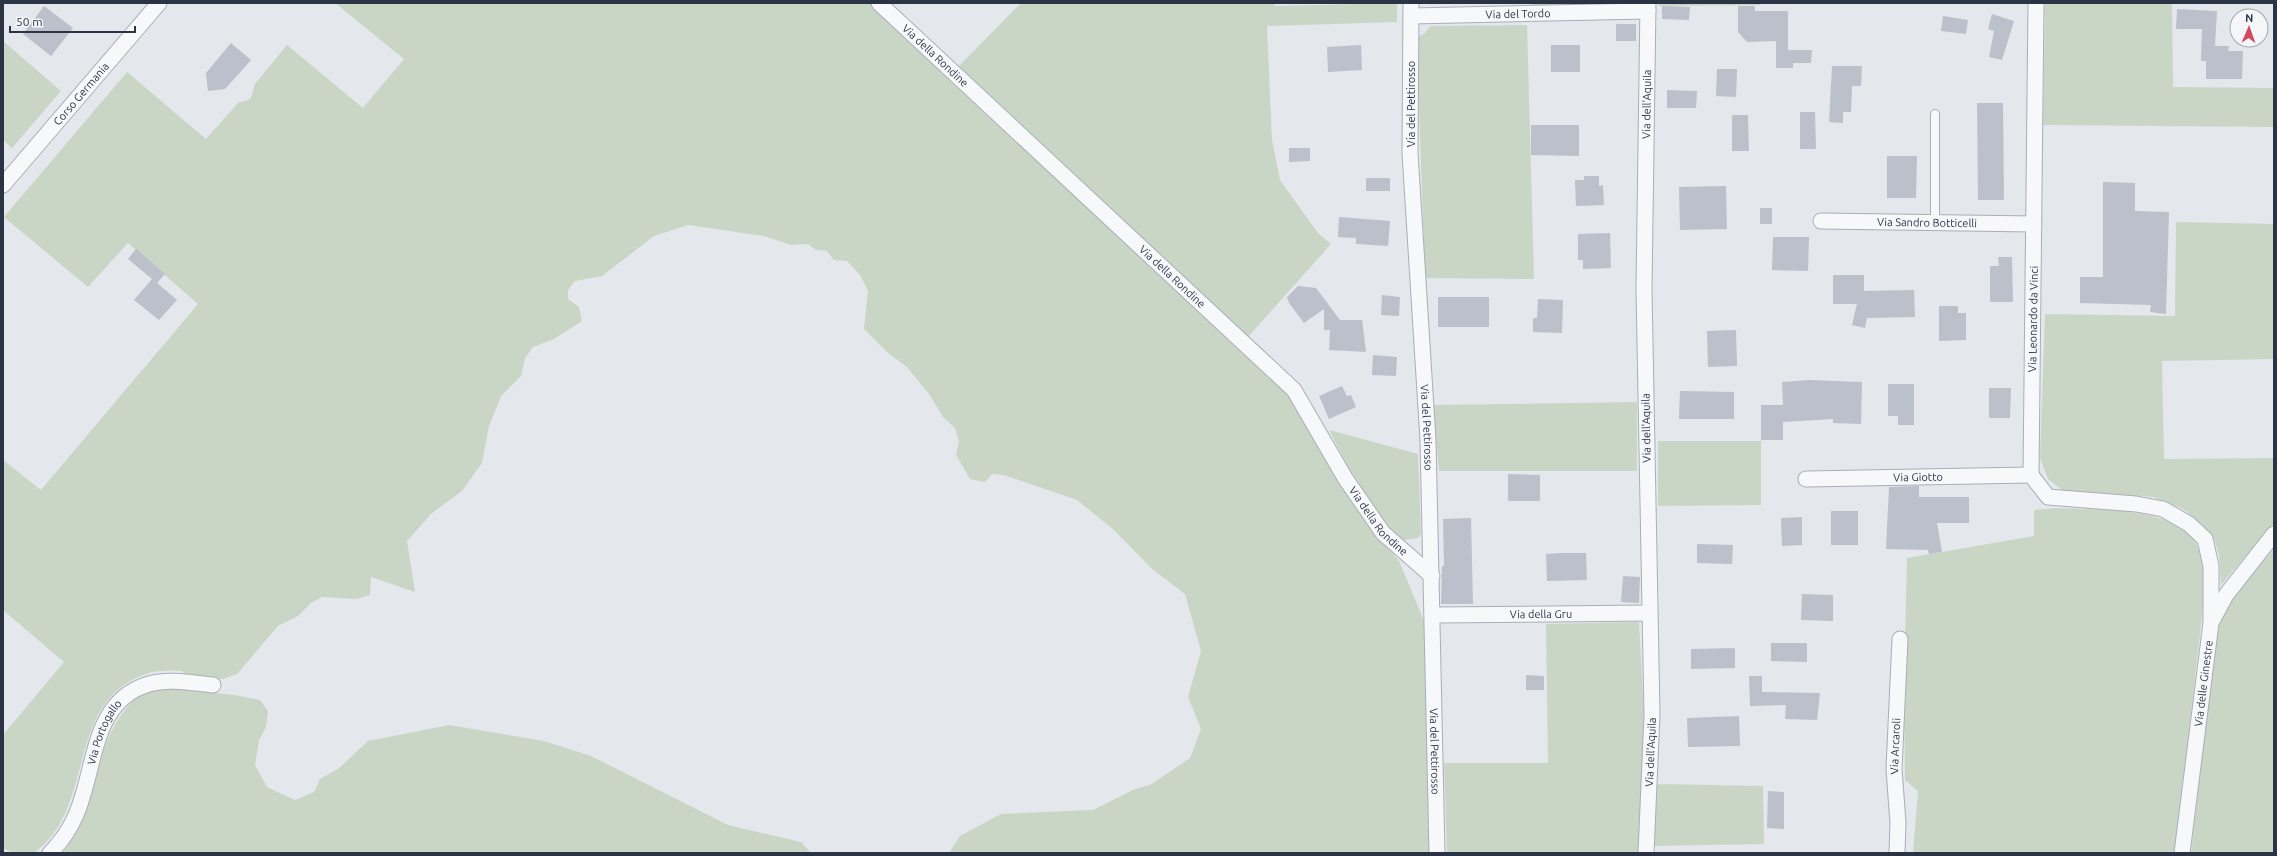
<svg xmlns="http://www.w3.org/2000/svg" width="2277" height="856" font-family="Ubuntu,sans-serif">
<rect width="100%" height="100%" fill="#e4e7ec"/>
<g fill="#c9d6c5">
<path d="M335 3H871L1288 393 1380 538 1399 561 1424 621 1432 853H949L960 836 1001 814 1093 810 1135 789 1150 785 1190 758 1201 729 1188 697 1201 651 1185 594 1152 569 1113 529 1077 500 1004 475 992 474 985 482 970 479 956 455 959 441 955 428 943 417 929 394 907 367 887 352 864 329 868 291 860 275 847 261 834 260 827 251 816 250 808 244 791 245 764 236 688 225 654 236 602 276 575 281 568 290V299L579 307 582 321 554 339 533 347 525 358 521 376 501 396 489 426 482 463 462 491 432 513 407 541 415 592 371 577 370 595 356 599 322 597 311 603 298 616 278 626 237 674 223 679 188 677 182 671C172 671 159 670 149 673 63 699 98 807 34 853H13L3 848V735L64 662 3 610V460L41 490 198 304 128 243 88 287 4 217 127 72 206 139 239 102 246 101 251 98 255 84 287 45 363 108 404 59Z"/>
<path d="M1021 3H1274L1275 6 1397 3V22L1267 26 1272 140 1280 180 1318 233 1331 244 1248 337 958 67Z"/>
<path d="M1531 3H1633L1531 6Z"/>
<path d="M1659 3H1760V5L1659 6Z"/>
<path d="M2045 3H2172L2173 87 2274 88V127L2043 125Z"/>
<path d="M1527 25 1534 279 1425 278 1418 79 1419 36 1424 34 1430 26Z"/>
<path d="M3 41 61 91 12 148 3 140Z"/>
<path d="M2176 222 2274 224V359L2162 361 2164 459 2274 458V523L2221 585 2219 555 2214 539 2201 524 2183 509 2153 497 2062 490 2048 479 2040 458 2045 314 2175 316Z"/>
<path d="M1637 402V471H1439L1433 405Z"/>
<path d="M1329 430 1418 454 1421 534 1418 538 1404 540 1392 535 1351 473Z"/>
<path d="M1658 441H1761V505L1658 506Z"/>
<path d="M2056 508C2093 510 2179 506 2197 545 2203 558 2204 576 2205 590L2175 853H1913L1918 791 1905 780 1904 691 1907 558 2034 536V510Z"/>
<path d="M2274 549V853H2191L2215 633 2231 600Z"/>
<path d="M1639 622 1644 717 1641 853H1447L1444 763H1548L1546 624Z"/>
<path d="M176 689 234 695 260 700 268 711 266 727 259 740 255 765 267 787 295 800 314 792 320 779 338 769 368 741 449 725 544 741 591 756 728 825 801 842 811 853H63C95 808 96 729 138 697 149 689 163 689 176 689Z"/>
<path d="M1656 784 1763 786 1764 844 1652 846Z"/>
</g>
<g fill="#bbc0ca">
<path d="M44 6 73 28 51 56 23 34Z"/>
<path d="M1662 6 1690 7 1689 20 1662 19Z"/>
<path d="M1738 6H1755V11H1788V50H1812L1811 63H1793V68H1776V41L1747 42 1738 32Z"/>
<path d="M2177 9 2217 11 2215 46H2229L2228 51H2243L2242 79H2206V61H2201L2202 29H2176Z"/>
<path d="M1992 14 2014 21 2002 60 1989 57 1994 31 1988 29Z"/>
<path d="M1943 16 1968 20 1966 34 1941 31Z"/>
<rect x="1616" y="24" width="20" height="17"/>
<path d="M231 43 251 60 225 89 208 91 206 73Z"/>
<path d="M1361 45 1362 70 1328 72 1327 47Z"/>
<rect x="1551" y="45" width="29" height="27"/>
<path d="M1832 66H1862L1861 86H1852L1851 112H1843V123L1829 122Z"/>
<path d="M1717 69H1737L1736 97 1716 96Z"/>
<path d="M1667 90 1697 91 1696 108H1667Z"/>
<path d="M1977 103H2003L2004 200H1978Z"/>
<path d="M1800 112H1815L1816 149H1800Z"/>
<path d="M1732 115H1748L1749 151H1732Z"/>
<path d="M1531 125H1579V156L1531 155Z"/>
<path d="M1289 148H1310V161L1289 162Z"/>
<path d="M1887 156H1917L1916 198H1887Z"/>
<path d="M1584 176H1599V186L1603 185 1604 205 1576 206 1575 180H1584Z"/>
<rect x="1366" y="178" width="24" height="13"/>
<path d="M2103 182 2135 183V211L2169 212 2166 314 2150 312 2151 305 2080 303V277H2103Z"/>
<path d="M1726 186 1727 229 1680 230 1679 187Z"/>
<rect x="1760" y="208" width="12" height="16"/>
<path d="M1339 217 1390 221 1388 246 1356 244V238L1338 237Z"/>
<path d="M1610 233 1611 268 1583 269V260H1578V234Z"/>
<path d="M1773 237H1809L1808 271 1772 270Z"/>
<path d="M136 249 165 274 157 283 177 300 159 320 134 300 152 279 128 259Z"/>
<path d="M1998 257H2012L2013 302H1990V266H1999Z"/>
<path d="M1833 275H1864V291L1914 290 1915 317 1867 318 1865 328 1852 325 1857 304H1833Z"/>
<path d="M1298 286 1316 288 1340 320H1362L1366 352 1329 350 1330 330H1324V309L1304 323 1289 303 1287 297Z"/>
<path d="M1382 295 1400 297 1399 316 1381 315Z"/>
<rect x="1438" y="297" width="51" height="30"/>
<path d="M1538 299 1563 300 1562 333 1533 332V318H1537Z"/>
<path d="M1939 306H1958V313H1966V340L1939 341Z"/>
<path d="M1736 330 1737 366 1708 367 1707 331Z"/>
<path d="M1373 355 1397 357 1396 376 1372 375Z"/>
<path d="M1810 380 1862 382 1861 424 1833 423V419L1783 422V440H1761V405H1783L1782 382Z"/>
<path d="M1888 384H1914V425H1898V416H1888Z"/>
<path d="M1342 386 1347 396 1351 395 1356 407 1329 419 1319 396Z"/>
<path d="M1989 388H2011L2010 418H1989Z"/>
<path d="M1680 391 1734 392V419H1679Z"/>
<path d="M1508 474 1540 475V501H1508Z"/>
<path d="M1919 486V497H1969V523H1937L1942 552 1929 554 1928 550 1886 549 1889 487Z"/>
<rect x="1831" y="511" width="27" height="34"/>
<path d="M1802 517V545L1782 546 1781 518Z"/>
<path d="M1471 518 1473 604H1441L1442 566H1444L1443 519Z"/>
<path d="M1697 544 1733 545 1732 564 1697 563Z"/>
<path d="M1560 553H1586L1587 580 1547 581 1546 554Z"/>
<path d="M1623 576 1640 577 1639 603 1621 602Z"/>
<path d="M1802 594 1833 595V621L1801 620Z"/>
<path d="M1771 643H1807V662L1771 661Z"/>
<path d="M1735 648V668L1691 669V649Z"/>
<path d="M1526 675 1544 676V690H1526Z"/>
<path d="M1749 676H1762V692L1820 693 1817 720 1785 719 1786 705 1750 706Z"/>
<path d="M1739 716 1740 746 1688 747 1687 718Z"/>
<path d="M1768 791 1784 792V829L1767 828Z"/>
</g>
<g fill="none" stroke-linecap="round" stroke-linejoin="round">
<g stroke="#a9aeb7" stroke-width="10">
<path id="service" d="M1935 223V114"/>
</g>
<g stroke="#a9aeb7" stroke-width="17">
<g id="minor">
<path id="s1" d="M879 3 1294 390 1345 478 1383 533 1432 576"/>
<path id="s2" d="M1411 3 1410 153 1428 440 1437 853"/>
<path d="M2036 3 2031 475 2048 497 2136 504 2163 509 2189 524 2205 539 2211 566V623"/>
<path id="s3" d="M1411 16 1648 11"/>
<path id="s4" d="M3 185 159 3"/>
<path id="s5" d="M1821 221 2034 224"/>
<path id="s6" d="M1806 479 2031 475"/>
<path id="s7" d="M1433 615 1650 613"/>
<path id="s8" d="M50 853C65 838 76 819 82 798 96 755 97 699 149 684 169 678 193 683 213 685"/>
<path id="s9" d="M1646 853 1652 715 1644 289 1648 3"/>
<path id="s10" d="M1897 853 1898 823 1894 769 1900 639"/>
<path id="s11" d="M2182 853 2211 623 2226 595 2274 534"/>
</g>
</g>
<use href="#service" stroke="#f7f8fa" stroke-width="8"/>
<use href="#minor" stroke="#f7f8fa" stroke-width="15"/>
</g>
<g text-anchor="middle" stroke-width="3" stroke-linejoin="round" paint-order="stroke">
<g font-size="11" fill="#2b3445" stroke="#f4f6f9">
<text dy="4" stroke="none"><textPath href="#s3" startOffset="107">Via del Tordo</textPath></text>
<text dy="4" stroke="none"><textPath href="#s1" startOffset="77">Via della Rondine</textPath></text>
<text dy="4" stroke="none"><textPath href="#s4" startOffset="120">Corso Germania</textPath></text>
<text transform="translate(1411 104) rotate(-90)" y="4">Via del Pettirosso</text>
<text dy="4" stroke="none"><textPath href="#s9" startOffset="749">Via dell'Aquila</textPath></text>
<text dy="4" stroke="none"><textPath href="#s5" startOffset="106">Via Sandro Botticelli</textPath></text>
<text dy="4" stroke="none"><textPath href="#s1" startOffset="401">Via della Rondine</textPath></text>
<text transform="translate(2033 319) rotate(-89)" y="4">Via Leonardo da Vinci</text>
<text dy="4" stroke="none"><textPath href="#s2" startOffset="425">Via del Pettirosso</textPath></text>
<text transform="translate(1646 428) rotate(-91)" y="4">Via dell'Aquila</text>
<text dy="4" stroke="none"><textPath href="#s6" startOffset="112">Via Giotto</textPath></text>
<text dy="4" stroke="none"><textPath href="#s1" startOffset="724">Via della Rondine</textPath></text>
<text dy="4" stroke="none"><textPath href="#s7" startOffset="108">Via della Gru</textPath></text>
<text dy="4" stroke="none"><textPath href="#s11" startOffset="171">Via delle Ginestre</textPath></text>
<text dy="4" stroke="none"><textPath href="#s8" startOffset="134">Via Portogallo</textPath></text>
<text dy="4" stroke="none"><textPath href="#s10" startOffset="107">Via Arcaroli</textPath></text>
<text dy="4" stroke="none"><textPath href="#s2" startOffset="749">Via del Pettirosso</textPath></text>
<text dy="4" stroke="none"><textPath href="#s9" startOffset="101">Via dell'Aquila</textPath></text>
</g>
</g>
<rect width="2277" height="856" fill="none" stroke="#2b3445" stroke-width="8"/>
<g transform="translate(2249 28) rotate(2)"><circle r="19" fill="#f4f6f9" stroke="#a4a8b1"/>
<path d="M0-3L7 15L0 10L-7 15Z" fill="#d1495b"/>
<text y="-6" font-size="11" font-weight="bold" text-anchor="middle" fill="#2b3445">N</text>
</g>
<path d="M10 26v6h125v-6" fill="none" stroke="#2b3445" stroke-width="2"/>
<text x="16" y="26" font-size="12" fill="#2b3445" stroke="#f4f6f9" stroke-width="3" paint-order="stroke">50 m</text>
</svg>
